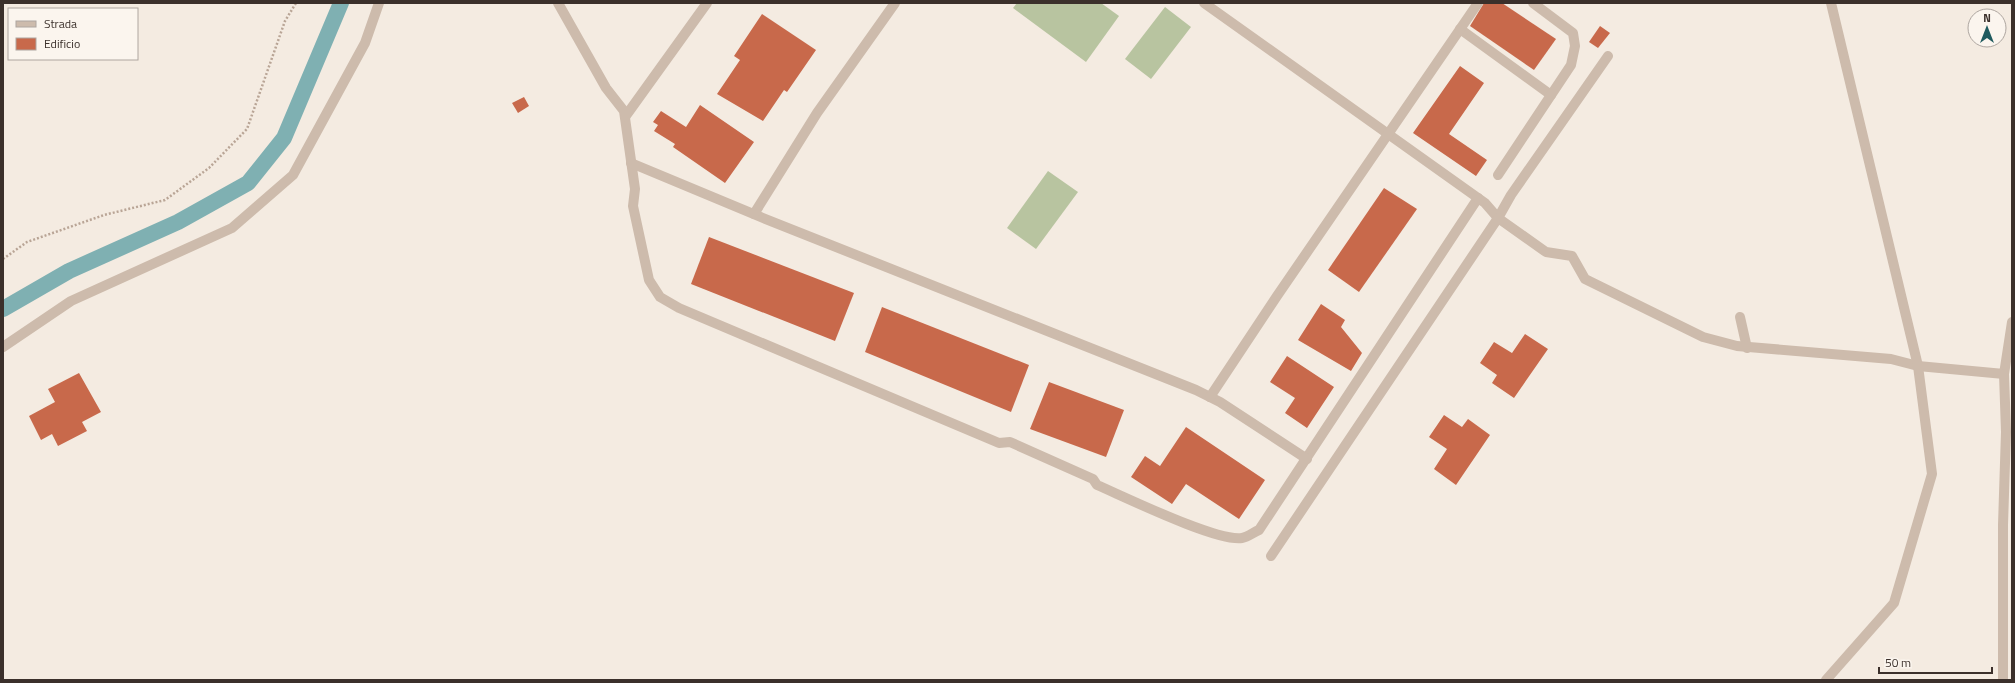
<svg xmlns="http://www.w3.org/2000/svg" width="2015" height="683" font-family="'Titillium Web',sans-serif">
<rect width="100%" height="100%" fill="#f4ebe1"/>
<g fill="#b8c4a0">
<path d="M1017 3H1101L1119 16 1086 62 1013 8Z"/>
<path d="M1165 7 1191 27 1151 79 1125 59Z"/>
<path d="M1048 171 1078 192 1036 249 1007 228Z"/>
</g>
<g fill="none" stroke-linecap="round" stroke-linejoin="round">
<path stroke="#7fb0b2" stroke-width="16" d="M3 309 69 271 178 222 248 183 284 138 341 3"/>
</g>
<g fill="#c8694b">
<path d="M1484 3H1502L1556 39 1534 70 1470 26Z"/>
<path d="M762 14 816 50 787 92 784 90 763 121 717 94 740 60 734 56Z"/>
<path d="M1600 26 1610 33 1598 48 1589 42Z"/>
<path d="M1460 66 1484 83 1449 134 1487 160 1476 176 1413 133Z"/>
<path d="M524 97 529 106 518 113 512 103Z"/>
<path d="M700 105 754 142 725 183 673 147 675 144 654 131 658 125 653 122 661 111 686 127Z"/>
<path d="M1384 188 1417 209 1359 292 1328 270Z"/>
<path d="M709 237 854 293 835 341 691 284Z"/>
<path d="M1321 304 1345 320 1341 327 1362 353 1351 371 1298 340Z"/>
<path d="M882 307 1029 365 1011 412 865 352Z"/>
<path d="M1525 334 1548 349 1514 398 1492 383 1497 375 1480 363 1494 342 1512 353Z"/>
<path d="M1287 356 1334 387 1307 428 1285 413 1295 398 1270 382Z"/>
<path d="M79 373 101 412 82 422 87 431 58 446 52 434 41 440 29 416 55 402 48 389Z"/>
<path d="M1049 382 1124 410 1106 457 1030 429Z"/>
<path d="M1444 415 1462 427 1468 419 1490 435 1456 485 1434 469 1447 449 1429 437Z"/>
<path d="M1186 427 1265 480 1239 519 1186 484 1172 504 1131 477 1145 456 1160 466Z"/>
</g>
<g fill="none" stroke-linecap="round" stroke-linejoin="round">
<path stroke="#b9a596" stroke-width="2.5" stroke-dasharray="2 2" stroke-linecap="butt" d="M3 259 27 242 104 215 165 200 209 168 247 129 285 21 296 3"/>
<g stroke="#cdbbac" stroke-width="10">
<path d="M558 3 606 88 624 111 635 189 633 206 649 280 660 297 679 308 999 443 1010 442 1093 479 1097 485C1125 497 1217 542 1242 538 1248 537 1254 532 1259 530L1478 198"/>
<path d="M1204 3 1485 203 1498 218 1511 195 1608 56"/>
<path d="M1460 29 1551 95"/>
<path d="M625 117 707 3"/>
<path d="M631 163 763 218 1196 390 1220 402 1307 459"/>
<path d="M1498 175 1571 65 1575 46 1573 33 1533 3"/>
<path d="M754 214 817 113 895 3"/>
<path d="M1740 317 1747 348"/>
<path d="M3 347 71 301 232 228 293 175 365 43 379 3"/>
<path d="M1210 397 1277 296 1478 3"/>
<path d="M1271 556 1498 218 1546 252 1572 256 1585 279 1703 337 1737 346 1891 359 1918 366 2004 374 2012 322"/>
<path d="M1826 680 1894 603 1932 474 1918 366 1831 3"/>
<path d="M2003 680V525L2006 432 2004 374"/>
</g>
</g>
<rect width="2015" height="683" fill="none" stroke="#3b302b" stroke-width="8"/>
<rect x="8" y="8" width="130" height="52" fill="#fbf5ee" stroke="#aea6a0"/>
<rect x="16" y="21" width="20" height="6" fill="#cdbbac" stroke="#aea6a0"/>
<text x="44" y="28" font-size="12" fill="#3b302b">Strada</text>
<rect x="16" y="38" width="20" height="12" fill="#c8694b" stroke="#aea6a0"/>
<text x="44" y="48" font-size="12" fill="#3b302b">Edificio</text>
<g transform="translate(1987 28)"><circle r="19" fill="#fbf5ee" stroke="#aea6a0"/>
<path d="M0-3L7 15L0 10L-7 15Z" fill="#1f5a5e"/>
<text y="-6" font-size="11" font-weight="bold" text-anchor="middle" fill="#3b302b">N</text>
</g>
<path d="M1879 667v6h113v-6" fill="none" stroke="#3b302b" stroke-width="2"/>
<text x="1885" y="667" font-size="12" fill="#3b302b" stroke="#fbf5ee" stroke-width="3" paint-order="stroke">50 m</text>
</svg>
